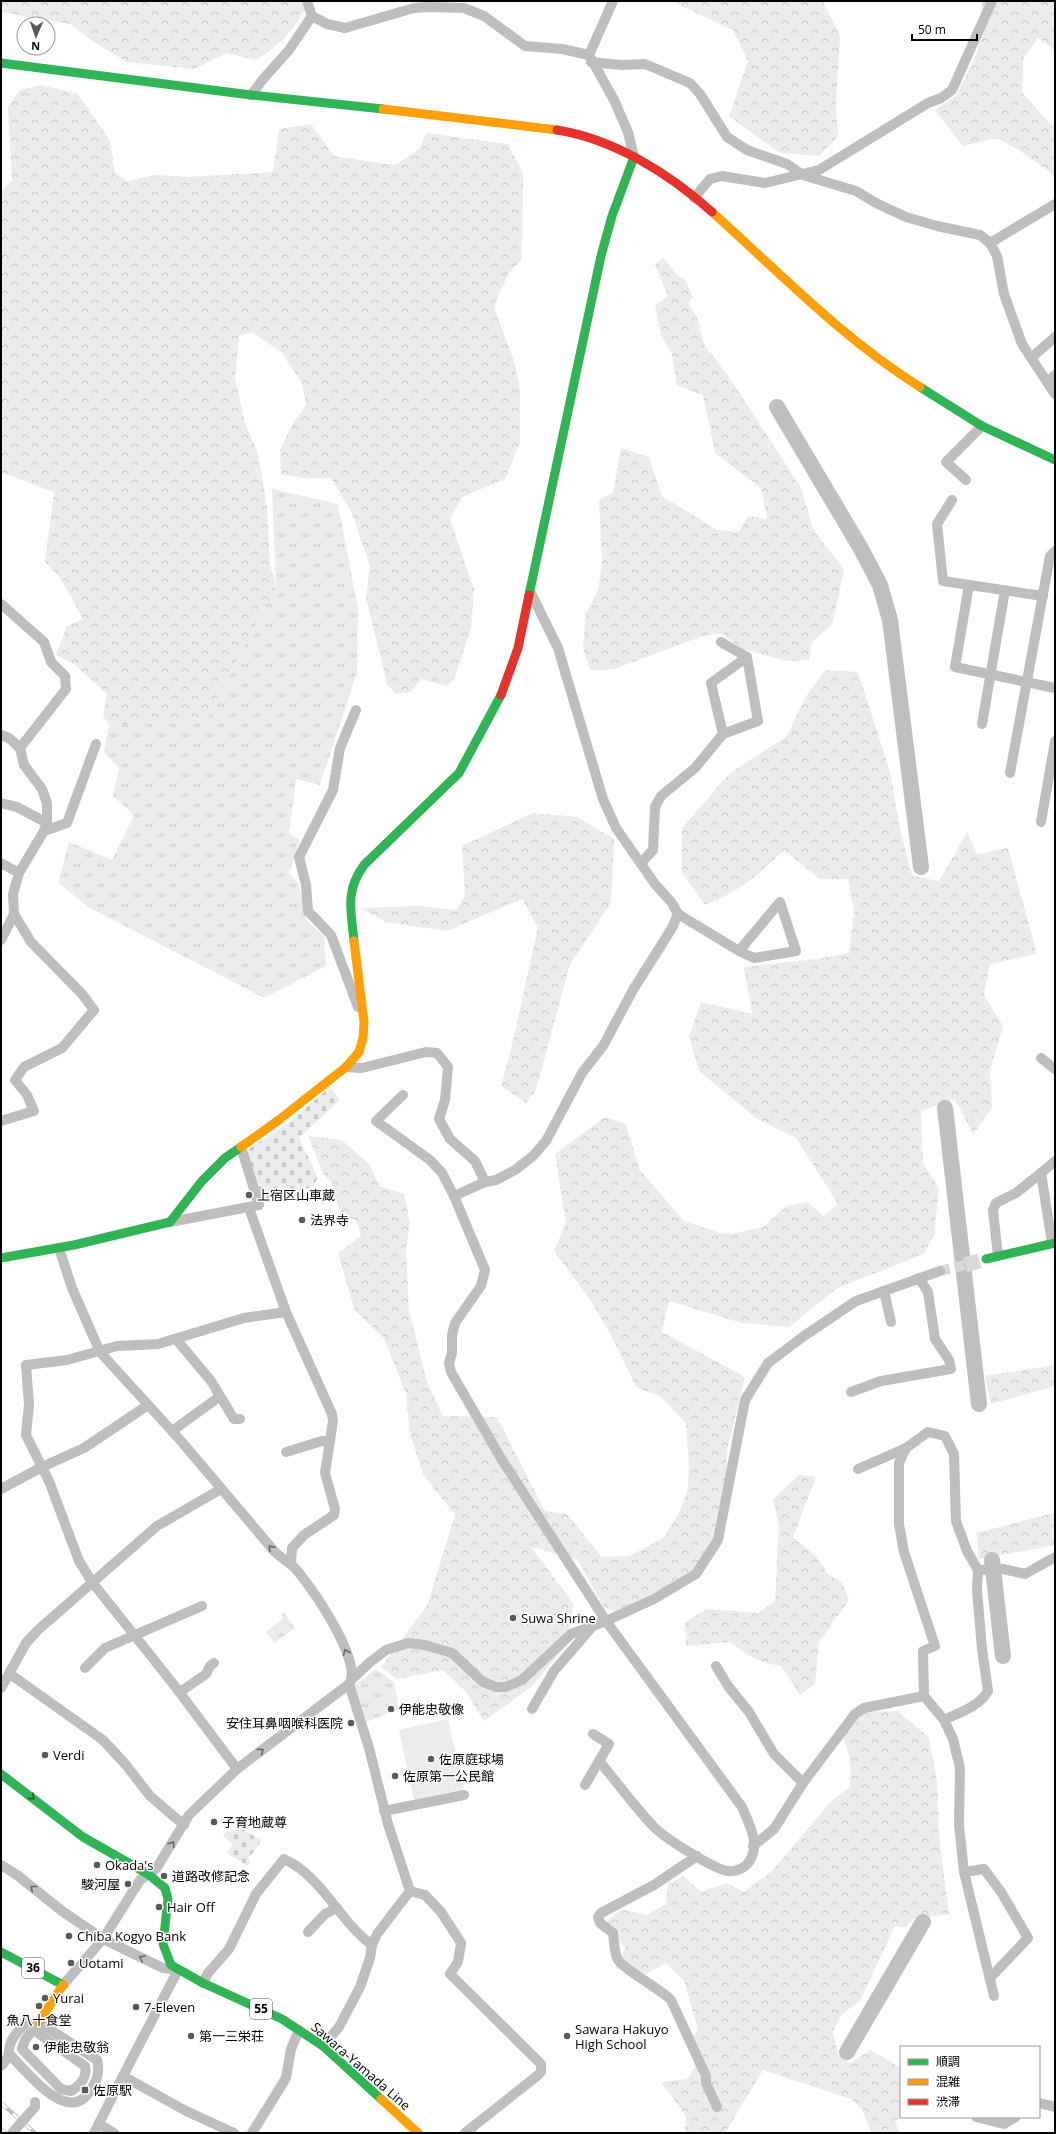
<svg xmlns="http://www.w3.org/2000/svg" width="1056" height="2134" font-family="'Open Sans','Noto Sans JP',sans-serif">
<defs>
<pattern id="grass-tufts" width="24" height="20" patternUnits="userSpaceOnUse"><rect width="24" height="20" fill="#ececec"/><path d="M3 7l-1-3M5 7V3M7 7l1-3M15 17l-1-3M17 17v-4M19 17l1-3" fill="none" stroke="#c9c9c9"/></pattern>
<pattern id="forest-crowns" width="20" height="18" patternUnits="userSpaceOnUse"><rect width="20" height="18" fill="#ececec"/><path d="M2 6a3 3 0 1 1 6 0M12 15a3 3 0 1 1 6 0" fill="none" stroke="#c9c9c9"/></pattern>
<pattern id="cemetery-stones" width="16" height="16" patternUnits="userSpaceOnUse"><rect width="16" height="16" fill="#ececec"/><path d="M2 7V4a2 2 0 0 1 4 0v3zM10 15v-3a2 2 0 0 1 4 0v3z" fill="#c9c9c9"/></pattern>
</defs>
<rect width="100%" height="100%" fill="#fff"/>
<g fill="url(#grass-tufts)">
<path d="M272 489 338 504 358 609 357 672 320 785 296 779 289 834 300 840 289 873 299 884 306 920 324 936 326 966 264 998 90 908 58 883 69 842 112 860 134 815 113 796 119 768 104 752 109 725 207 719 276 585Z"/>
<path d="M284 1612 295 1628 274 1643 266 1632 284 1618 281 1614Z"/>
<path d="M376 1669 394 1682 399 1709 366 1722 354 1686Z"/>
</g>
<g fill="url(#forest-crowns)">
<path d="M1 1H301L305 9C291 33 280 45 256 60L226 53 194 69 127 62 94 42 70 24 1 12Z"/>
<path d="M675 1H823L840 36 836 104 838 136 819 156 780 153 729 116 748 61 733 30 677 4Z"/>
<path d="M982 1H1055V50L1038 38 1023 59 1022 92 1051 125 1055 124V176L1019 150 996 138 963 146 935 110 956 96 978 51Z"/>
<path d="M41 85 78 94 110 141 115 174 127 181 156 175 189 177 273 172 279 129 311 124 334 156 386 164H397L419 149 426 133 508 144 523 173 522 259 508 274 494 307 515 364 520 391V443L505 479 462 497 450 519 474 589 471 628 455 677 447 686 421 679 411 692 396 694 387 684 366 597 370 566 351 511 331 478H304L281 474 280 450 294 422 306 405 302 383 281 352 252 332 239 336 235 378 245 423 258 453 267 506 270 566 276 585 207 719 109 725 103 716 107 694 74 664 56 655 67 626 83 619 61 579 45 562 54 492 1 472V191L12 181 8 107 20 90Z"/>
<path d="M663 257 677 275 685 280 693 297 688 303 697 317 704 344 731 380 801 488 814 531 844 569 833 623 812 643 809 660 787 661 741 649 722 633 703 636 614 669 590 670 583 648 586 613 598 590 602 563 599 500 613 493 621 448 649 457 662 496 717 530 739 532 748 516 767 519 761 488 715 453 703 395 677 386 672 354 661 335 655 305 668 296 655 264Z"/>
<path d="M825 670 858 672 890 772 900 829 912 876 939 881 967 832 977 854 1008 848 1037 954 990 964 984 995 1003 1026 990 1070 992 1108 973 1134 955 1099 921 1111 923 1163 939 1188 934 1235 924 1254 837 1288 789 1327 742 1323 669 1301 662 1332 745 1377 727 1451 725 1506 715 1540 694 1572 646 1598 617 1611 604 1608 578 1560 531 1547 574 1604 566 1646 531 1687 484 1721 466 1692 443 1670 397 1679 381 1667 427 1606 455 1515 423 1474 410 1433 406 1394 384 1338 355 1311 338 1253 361 1236 356 1220 341 1215 332 1183 324 1175 308 1136 342 1140 370 1165 379 1186 404 1194 410 1223 406 1249 409 1311 427 1382 443 1416 497 1417 545 1511 567 1514 602 1557 629 1556 664 1538 681 1509 688 1488 689 1464 686 1423 661 1397 636 1387 610 1333 587 1295 554 1251 566 1223 555 1154 605 1117 626 1124 639 1169 684 1221 720 1233 731 1234 763 1227 787 1206 808 1202 823 1216 838 1204 796 1138 756 1118 699 1071 689 1036 701 1002 752 1014 744 967 817 959 849 953 854 912 848 879H820L784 850C759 874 738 893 705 905L682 873V828L730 773 787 736 805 698Z"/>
<path d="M533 813 577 817 614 839 611 903 570 964 536 1090 526 1103 501 1086C516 1034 526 980 538 927L522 899 447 931 386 922 360 908 419 906 456 910 465 895 462 846Z"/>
<path d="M1055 1365V1386L991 1404 985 1376Z"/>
<path d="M799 1475 816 1477 793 1537 817 1557 828 1574 842 1583 849 1600 819 1642 815 1684 800 1695 781 1666C758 1662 748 1656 730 1642L686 1646 685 1622 707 1609 758 1613 775 1602 779 1526 773 1499Z"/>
<path d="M1055 1510V1545L979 1559 977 1533 1053 1513Z"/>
<path d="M897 1711 929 1737 937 1782 940 1846 949 1914 914 1919 905 1927 895 1926 860 2001 841 2015 833 2032 838 2054 850 2063 871 2050 901 2068 899 2084 901 2085 902 2117 895 2121 899 2133H871L862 2109 851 2099 763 2070 725 2133H685L686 2116 661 2082 688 2079 695 2066 687 2043 698 2030 684 1981 666 1963 641 1977 615 1968 626 1947 600 1928 621 1909 647 1915 666 1904 668 1884 684 1876 701 1892 727 1883 744 1892 772 1871 831 1801 850 1787C852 1763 850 1754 841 1732L866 1712Z"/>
</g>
<g fill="url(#cemetery-stones)">
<path d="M330 1087 340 1100 299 1138 318 1178 312 1187 297 1191 299 1200H261L244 1152 288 1123Z"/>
<path d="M242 1829 262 1840 248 1859 251 1862 248 1866 227 1853 232 1844 223 1836 226 1832Z"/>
</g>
<path fill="#ececec" d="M448 1719 464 1789 414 1800 399 1730Z"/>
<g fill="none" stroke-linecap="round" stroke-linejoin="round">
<g stroke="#bfbfbf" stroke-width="16">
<path d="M777 407 860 547 880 585 890 620 921 867"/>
<path d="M945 1108 979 1404"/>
<path d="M992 1560 1003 1656"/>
<path d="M847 2052 923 1922"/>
</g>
<path stroke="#d9d9d9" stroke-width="10" stroke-dasharray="10 5" stroke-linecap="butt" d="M940 1271 965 1265"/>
<path stroke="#d9d9d9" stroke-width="15" stroke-dasharray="15 8" stroke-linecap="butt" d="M965 1265 986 1259"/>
<g stroke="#bebebe" stroke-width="10">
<path d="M307 1 312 16 327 24 345 28 414 8 428 7 464 8 484 16 525 46 562 49 589 55"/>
<path d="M613 1 589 55 614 100 628 132 634 157"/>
<path d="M591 62 622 65 645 64 690 83 700 94 727 137 747 150 787 164 803 175 856 191 876 203 906 217 937 226 980 235 990 243 997 256 1004 294 1022 344 1055 394"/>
<path d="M251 95 264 78 289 50 312 16"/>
<path d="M694 198 710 179 722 176 765 183 819 170 928 103 941 98 952 90 992 1"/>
<path d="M990 243 1055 204"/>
<path d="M1031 358 1055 337"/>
<path d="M1047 382 1055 375"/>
<path d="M966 480 946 462 982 426"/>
<path d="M952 500 937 524 943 581 1043 596"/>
<path d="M969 585 955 667 1055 688"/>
<path d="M530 591 558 648 603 799 616 828 655 884 672 903 678 914 672 928 633 990 603 1046 582 1073 546 1141 533 1156 515 1170 496 1180 485 1182 454 1196 485 1270 481 1286 455 1323 452 1335V1353L449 1363 451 1372 502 1460 606 1621 742 1807C749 1824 761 1844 749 1862 745 1868 736 1872 728 1871 715 1870 663 1837 653 1826 634 1806 617 1782 599 1761"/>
<path d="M1 604 44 642 51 662 65 676 66 689 20 748 24 765 42 789 47 803V823L44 831 19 873 13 894 14 914 1 940"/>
<path d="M356 710 340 748 333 790 299 857 306 885 308 911 331 935 358 1007"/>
<path d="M982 724 1005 590"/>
<path d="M723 734 711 683 747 657"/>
<path d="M1 735 9 738 20 748"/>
<path d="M1010 773 1050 556 1055 551"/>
<path d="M1 803 17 807 47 823"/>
<path d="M1041 822 1055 741"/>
<path d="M44 831 67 823 96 744"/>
<path d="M1 863 19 873"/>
<path d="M641 863 653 850 655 807 661 796 695 768 723 734 758 721 747 657 721 642"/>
<path d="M678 914 739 951 780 902 796 951 754 958 739 951"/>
<path d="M1041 1058 1055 1069"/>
<path d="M346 1067 362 1068 426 1052 437 1053 448 1067 445 1100 439 1119 450 1139 475 1161 485 1182"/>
<path d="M403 1095 376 1121 430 1160 442 1173 454 1196"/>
<path d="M1 1121 34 1111 27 1095 15 1080 24 1067 62 1048 94 1010 82 994 31 942 14 914"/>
<path d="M249 1208 286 1312 332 1414 333 1421 325 1473 335 1509 334 1515 304 1535 292 1548 291 1565"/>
<path d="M170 1222 259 1205 241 1147"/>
<path d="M1052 1243 1041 1173 1055 1161"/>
<path d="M59 1248 72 1288 100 1352 181 1441 275 1552C280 1557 287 1561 292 1565 309 1582 364 1662 349 1684L237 1769 189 1815 156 1869 140 1880 103 1939 63 1985"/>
<path d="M998 1256 993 1210 996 1203 1016 1193 1041 1173"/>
<path d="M884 1291 891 1322"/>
<path d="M176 1339 211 1381 234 1419H240"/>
<path d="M851 1392 881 1381 951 1369 949 1360 935 1339 928 1292 919 1278"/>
<path d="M172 1431 219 1397"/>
<path d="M286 1452 322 1441H330"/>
<path d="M858 1469 906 1448"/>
<path d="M1 1489 42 1467 84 1448 148 1405"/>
<path d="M978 1570 1003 1569 1025 1574 1055 1557"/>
<path d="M716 1666 728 1686 749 1712 774 1754 803 1783"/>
<path d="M85 1668 105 1648 202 1606"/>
<path d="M10 1674 103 1740 126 1765 150 1796 184 1825"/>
<path d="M351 1680 369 1663 386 1650 408 1643 425 1645 452 1653 483 1682 496 1687H506L522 1680 571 1634 606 1621 654 1599 696 1574 718 1540 745 1400 768 1363 804 1336 856 1301 940 1271"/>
<path d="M1 1688 26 1643 38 1630 157 1526 221 1489"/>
<path d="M180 1692 206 1674 210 1666 214 1663"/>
<path d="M532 1709 554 1671 592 1627"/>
<path d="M944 1720C960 1712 979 1707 988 1691L982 1649 977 1590 978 1570 967 1551 956 1521 954 1454 945 1436 928 1432 906 1448 899 1463V1524L904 1552 935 1646 923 1651 924 1696 944 1720 953 1739 960 1768 959 1825 964 1872 994 1996"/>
<path d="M237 1769 174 1685 92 1582 79 1561 49 1481 26 1435 29 1405 26 1365 67 1360 117 1346 158 1344 244 1318 286 1312"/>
<path d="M585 1785 609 1744 593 1734"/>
<path d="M384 1811 464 1795"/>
<path d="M753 1846 774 1829 803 1783 855 1714 864 1708 924 1696"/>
<path d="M697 1856 654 1885 601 1913 598 1917 600 1923 613 1933C614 1941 614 1950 617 1958 621 1968 659 1988 671 2000L706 2076V2083L717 2107"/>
<path d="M1 1865 17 1875 62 1911 103 1939 163 1968 178 1970 123 2076 186 2111 234 2133"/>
<path d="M964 1872 984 1869 1001 1892 1028 1938 990 1978"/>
<path d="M410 1891 425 1895 441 1912 461 1943 458 1962 450 1974 541 2064V2072L537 2076 465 2133"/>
<path d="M308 1932 325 1914 337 1908"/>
<path d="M203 1983 208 1973 229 1949 256 1894 284 1859C323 1877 338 1920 372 1945"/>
<path d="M39 2022V2034L85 2066C88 2077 79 2086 71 2091L61 2089 22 2049 25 2040Z"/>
<path d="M323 2046 339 2027 360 1987 370 1958 372 1945 377 1934 410 1891 388 1824 369 1748 349 1684"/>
<path d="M10 2055C27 2071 67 2126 90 2091 97 2080 100 2073 97 2060L43 2025"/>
<path d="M2 2065C13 2053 6 2053 11 2042 14 2034 22 2028 27 2021"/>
<path d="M1039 2103 1055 2107"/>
<path d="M976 2117 1004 2124 1016 2117"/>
<path d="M99 2124 114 2133"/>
<path d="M94 2133 123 2076"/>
<path d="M252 2133 286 2078 291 2049 299 2030"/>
</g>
<g stroke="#30b455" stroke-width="9">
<path d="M1 63 251 95 383 109"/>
<path d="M920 387 982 426 1055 460"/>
<path d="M529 595 601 256 612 216 634 157"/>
<path d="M354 941C351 910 345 891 364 865L459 773 501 695"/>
<path d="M1 1258 74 1245 170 1222 202 1181 225 1158 241 1147"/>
<path d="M986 1259 1055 1243"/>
<path d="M1 1774 83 1837 148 1874 165 1888 168 1899 163 1944 171 1965 203 1983 282 2019 323 2046 381 2099"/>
<path d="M1 1952 63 1985"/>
</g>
<g stroke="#ff9f0a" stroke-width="9">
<path d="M383 109 557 130"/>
<path d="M712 212C779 272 843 339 920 387"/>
<path d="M241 1147 280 1119 346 1067 359 1052 363 1038 364 1022 354 941"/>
<path d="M39 2022 63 1985"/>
<path d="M381 2099 418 2133"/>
</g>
<g stroke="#e5322d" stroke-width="9">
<path d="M557 130C614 139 670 174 712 212"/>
<path d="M501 695 518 648 529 595"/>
</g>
<g stroke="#bebebe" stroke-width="4">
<g id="rail">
<path d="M1 2103 35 2133"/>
<path d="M1 2129 5 2133"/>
</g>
</g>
<use href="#rail" stroke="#fff" stroke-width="2.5" stroke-dasharray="8" stroke-linecap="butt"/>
<path stroke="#bebebe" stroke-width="10" d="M12 2133 35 2107V2102"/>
</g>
<defs><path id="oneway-chevron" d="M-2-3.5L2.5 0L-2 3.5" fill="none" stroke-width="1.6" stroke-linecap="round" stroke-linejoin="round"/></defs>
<g stroke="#686868">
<use href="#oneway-chevron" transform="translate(271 1548) rotate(-131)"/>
<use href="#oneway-chevron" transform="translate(346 1652) rotate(-112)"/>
<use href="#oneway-chevron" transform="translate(261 1751) rotate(-37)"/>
<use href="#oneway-chevron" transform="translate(172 1844) rotate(-57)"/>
<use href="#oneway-chevron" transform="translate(33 1888) rotate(-141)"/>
<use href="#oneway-chevron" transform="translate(142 1958) rotate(-154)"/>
</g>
<use stroke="#1a632f" href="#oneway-chevron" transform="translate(32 1797) rotate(41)"/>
<g fill="#595959" stroke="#fff" stroke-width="1.5">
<circle cx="249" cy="1195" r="4"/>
<circle cx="302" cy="1220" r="4"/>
<circle cx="513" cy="1618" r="4"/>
<circle cx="391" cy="1709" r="4"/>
<circle cx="351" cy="1723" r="4"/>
<circle cx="45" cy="1755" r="4"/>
<circle cx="431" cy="1759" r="4"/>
<circle cx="395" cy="1776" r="4"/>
<circle cx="214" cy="1822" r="4"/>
<circle cx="97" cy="1865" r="4"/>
<circle cx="164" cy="1876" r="4"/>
<circle cx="128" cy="1884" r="4"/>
<circle cx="159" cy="1907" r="4"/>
<circle cx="69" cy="1936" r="4"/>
<circle cx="71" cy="1963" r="4"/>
<circle cx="45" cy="1998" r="4"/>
<circle cx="39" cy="2006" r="4"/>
<circle cx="136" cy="2007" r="4"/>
<circle cx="191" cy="2036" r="4"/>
<circle cx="567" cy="2036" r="4"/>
<circle cx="36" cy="2047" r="4"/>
<rect x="81" y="2086" width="8" height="8" rx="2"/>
</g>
<g text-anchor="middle" stroke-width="3" stroke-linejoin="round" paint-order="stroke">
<g fill="#fff" stroke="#4c4c4c" stroke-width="1">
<rect x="22" y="1958" width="22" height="20" rx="3"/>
<rect x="250" y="1999" width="22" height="20" rx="3"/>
</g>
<g font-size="12" font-weight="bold" fill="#000">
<text x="33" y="1972">36</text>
<text x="261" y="2013">55</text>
</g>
<g font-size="13" fill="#000" stroke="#fff" text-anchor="start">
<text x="257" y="1200">上宿区山車蔵</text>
<text x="310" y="1225">法界寺</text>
<text x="521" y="1623">Suwa Shrine</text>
<text x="399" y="1714">伊能忠敬像</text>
<text x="343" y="1728" text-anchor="end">安住耳鼻咽喉科医院</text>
<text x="53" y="1760">Verdi</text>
<text x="439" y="1764">佐原庭球場</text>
<text x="403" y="1781">佐原第一公民館</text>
<text x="222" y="1827">子育地蔵尊</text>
<text x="105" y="1870">Okada's</text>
<text x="172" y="1881">道路改修記念</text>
<text x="120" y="1889" text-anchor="end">駿河屋</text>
<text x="167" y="1912">Hair Off</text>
<text x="77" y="1941">Chiba Kogyo Bank</text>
<text x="79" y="1968">Uotami</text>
<text x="53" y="2003">Yurai</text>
<text x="144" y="2012">7-Eleven</text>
<text x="39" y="2025" text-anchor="middle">魚八十食堂</text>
<text x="575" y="2034">Sawara Hakuyo<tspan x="575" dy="15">High School</tspan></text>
<text x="199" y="2041">第一三栄荘</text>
<text x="44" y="2052">伊能忠敬翁</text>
<text x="93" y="2095">佐原駅</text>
</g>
<g font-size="13" fill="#000" stroke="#fff">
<text transform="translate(361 2066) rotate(41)" y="5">Sawara-Yamada Line</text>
</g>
</g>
<rect width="1056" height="2134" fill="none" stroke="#000000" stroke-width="4"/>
<rect x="900" y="2046" width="140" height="72" fill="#ffffff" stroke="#999999"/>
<rect x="908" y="2059" width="20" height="6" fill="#30b455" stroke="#999999"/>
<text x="936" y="2066" font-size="12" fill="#000000">順調</text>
<rect x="908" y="2079" width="20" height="6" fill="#ff9f0a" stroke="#999999"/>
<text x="936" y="2086" font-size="12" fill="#000000">混雑</text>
<rect x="908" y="2099" width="20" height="6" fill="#e5322d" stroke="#999999"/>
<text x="936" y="2106" font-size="12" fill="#000000">渋滞</text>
<g transform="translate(36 36) rotate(182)"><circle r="19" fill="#ffffff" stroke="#999999"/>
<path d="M0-3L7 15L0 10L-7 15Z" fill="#595959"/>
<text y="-6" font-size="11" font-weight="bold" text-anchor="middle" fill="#000000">N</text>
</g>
<path d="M912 34v6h65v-6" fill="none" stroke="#000000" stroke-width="2"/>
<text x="918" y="34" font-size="12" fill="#000000" stroke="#ffffff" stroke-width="3" paint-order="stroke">50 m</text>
</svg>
